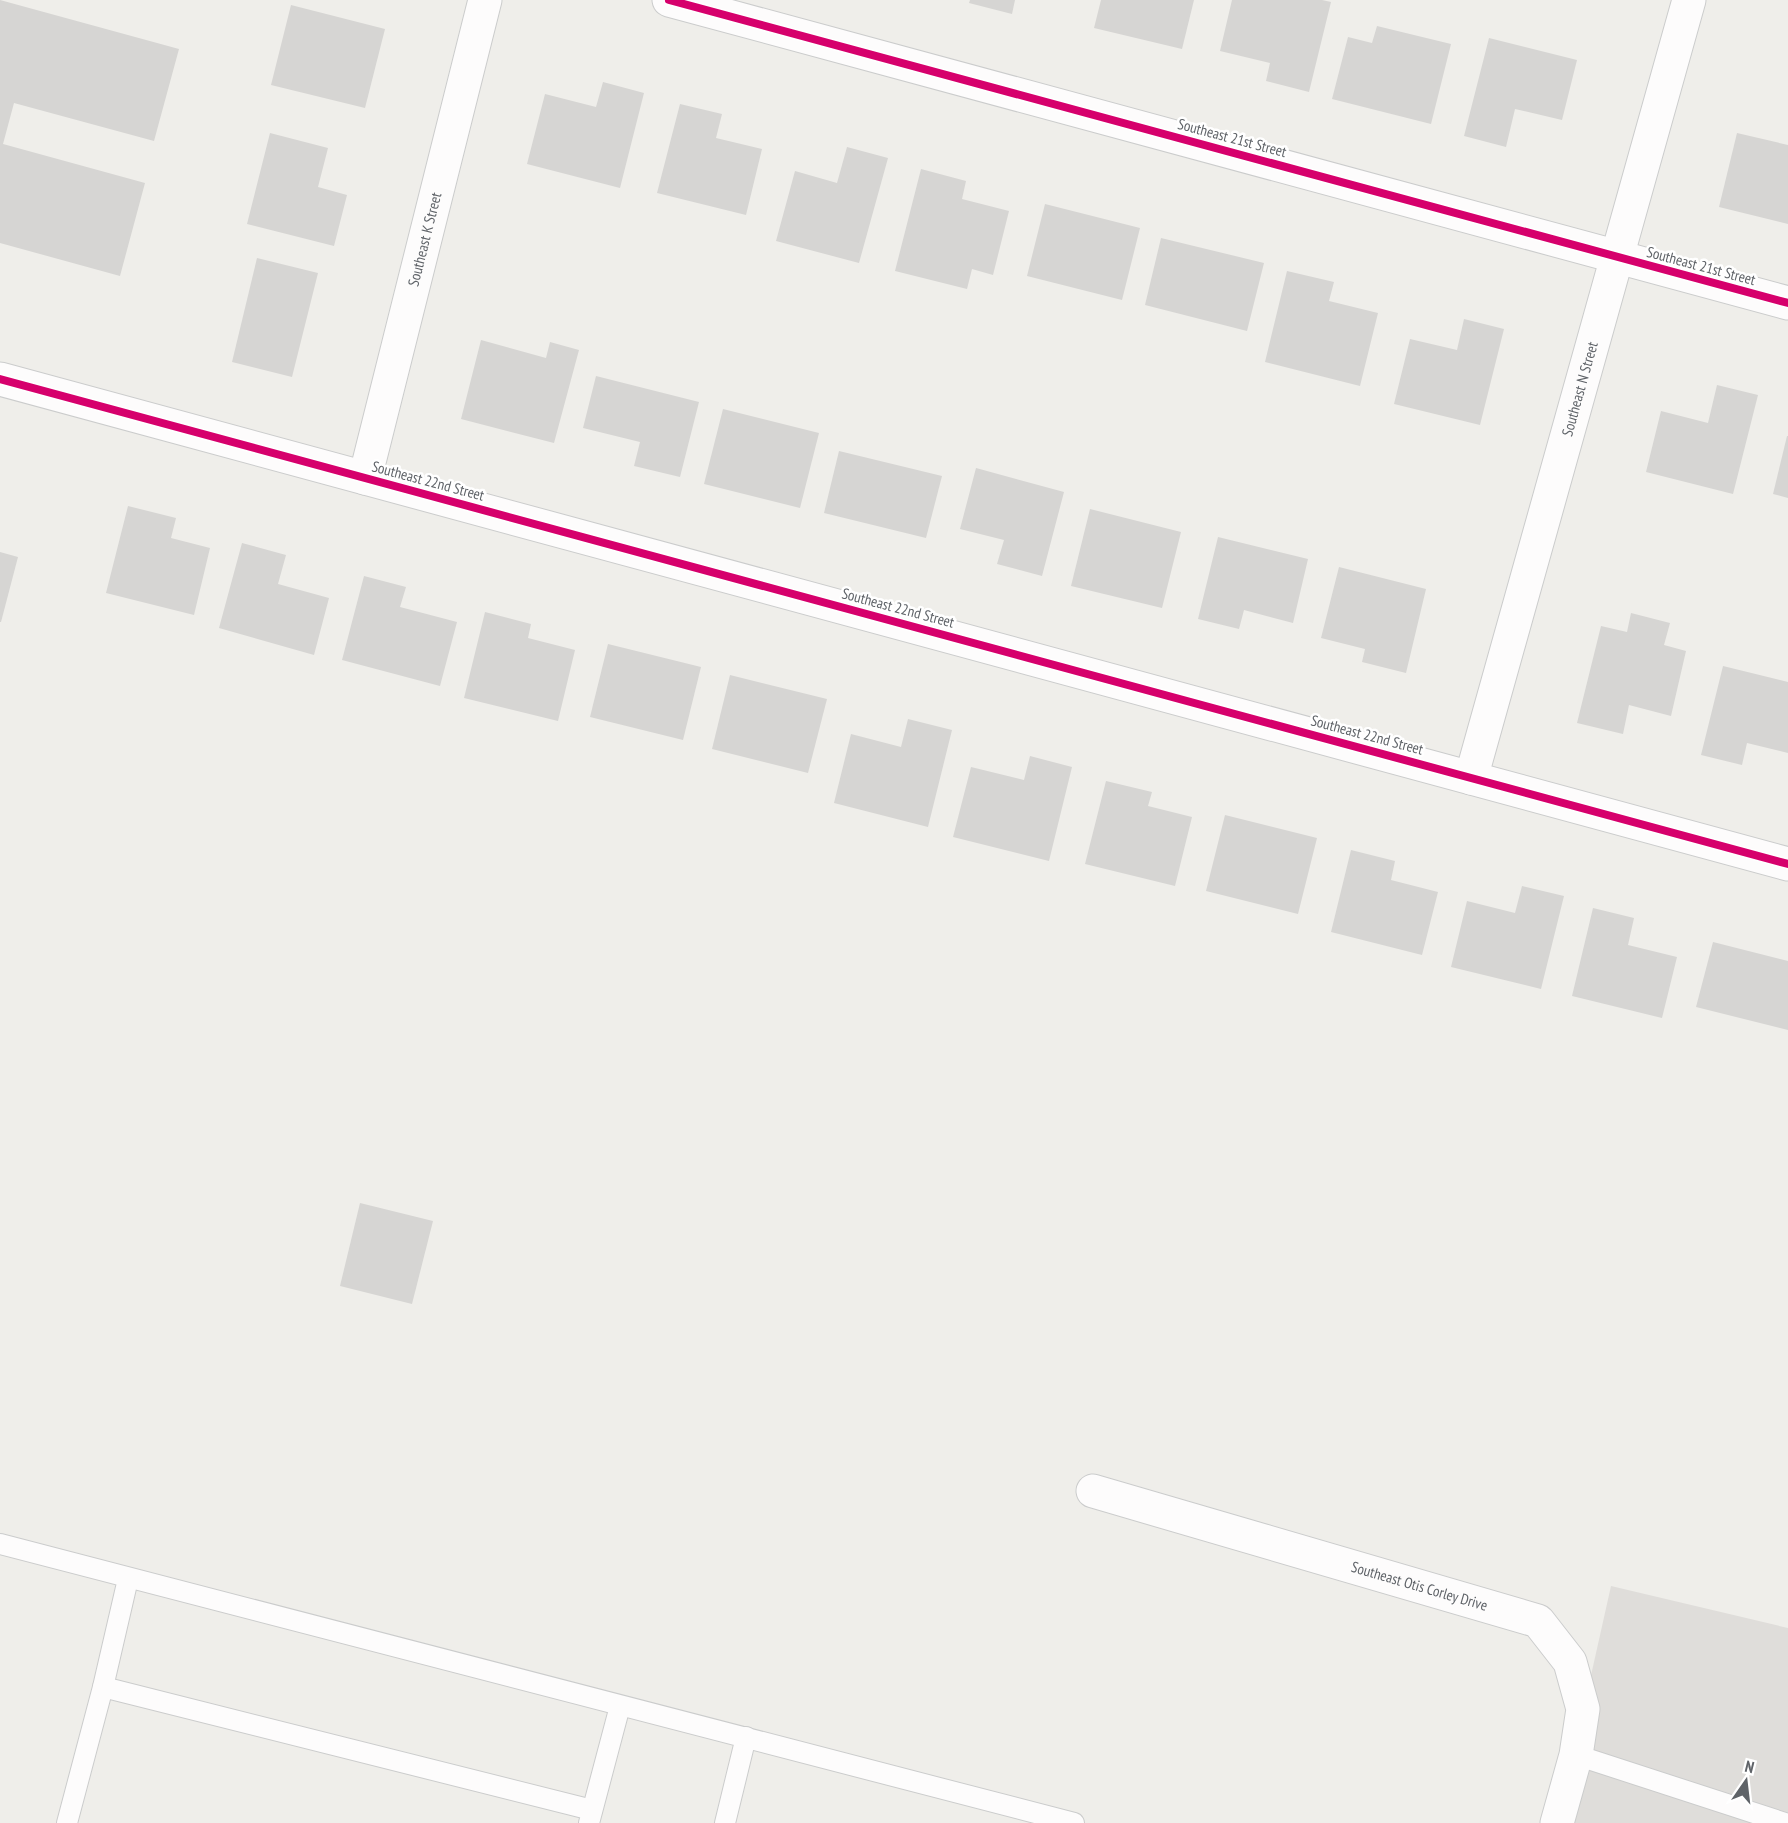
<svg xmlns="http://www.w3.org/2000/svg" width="1788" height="1823" font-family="'PT Sans Narrow',sans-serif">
<rect width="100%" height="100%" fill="#efeeea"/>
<path fill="#dfddda" d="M1611 1586 1788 1628V1823H1558Z"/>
<g fill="#d6d5d3">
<path d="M0 0 179 49 154 141 14 103 3 144 145 183 120 276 0 243Z"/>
<path d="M970 0H1015L1012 14 969 3Z"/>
<path d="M1101 0H1194L1182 49 1094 28Z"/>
<path d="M1232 0H1322L1331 2 1309 92 1266 81 1270 63 1220 51Z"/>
<path d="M291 5 385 29 365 108 271 85Z"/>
<path d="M1377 26 1451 44 1431 124 1332 99 1348 37 1372 43Z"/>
<path d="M1489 38 1577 60 1562 120 1515 109 1506 147 1464 136Z"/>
<path d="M603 82 644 93 620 188 527 164 545 94 596 107Z"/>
<path d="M680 104 722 114 716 138 762 149 746 215 657 193Z"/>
<path d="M270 133 328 148 318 187 347 195 334 246 247 224Z"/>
<path d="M1737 133 1788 145V224L1719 207Z"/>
<path d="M847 147 888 158 859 263 776 241 795 171 837 183Z"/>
<path d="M921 169 966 181 962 199 1009 211 993 275 972 269 967 289 895 271Z"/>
<path d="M1045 204 1140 228 1122 300 1027 276Z"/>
<path d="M1161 238 1264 263 1247 331 1145 305Z"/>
<path d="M257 258 318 273 292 377 232 362Z"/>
<path d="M1287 271 1334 282 1329 301 1378 313 1360 386 1265 362Z"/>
<path d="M1464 319 1504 329 1480 425 1394 404 1410 339 1457 350Z"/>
<path d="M481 340 546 358 550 342 579 350 554 443 461 419Z"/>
<path d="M596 376 699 402 680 477 634 466 640 442 583 428Z"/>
<path d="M1717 385 1758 395 1733 494 1646 472 1661 411 1708 423Z"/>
<path d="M723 409 819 433 800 508 704 484Z"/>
<path d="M1787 436H1788V498L1773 494Z"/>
<path d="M839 451 942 476 926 538 824 513Z"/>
<path d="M976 468 1064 492 1042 576 997 564 1004 540 960 529Z"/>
<path d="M128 506 176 518 171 538 210 548 194 615 106 593Z"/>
<path d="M1090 509 1181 532 1162 608 1071 586Z"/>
<path d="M1218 537 1308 559 1293 623 1244 610 1239 629 1198 619Z"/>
<path d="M242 543 286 555 278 584 329 598 314 655 219 628Z"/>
<path d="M0 552 18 557 1 622H0Z"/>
<path d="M1339 567 1426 589 1406 673 1362 662 1365 649 1321 638Z"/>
<path d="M364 576 406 587 400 607 457 622 440 686 342 660Z"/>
<path d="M485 612 531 624 528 638 575 650 558 721 464 698Z"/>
<path d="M1631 613 1670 623 1664 645 1686 651 1671 716 1629 705 1623 734 1577 723 1601 626 1627 632Z"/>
<path d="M608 644 701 667 683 740 590 717Z"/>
<path d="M1723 666 1788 682V753L1747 743 1742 765 1701 755Z"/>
<path d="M730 675 827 699 808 773 712 749Z"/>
<path d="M908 719 952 730 928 827 834 803 851 734 901 747Z"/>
<path d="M1030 756 1072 767 1049 861 953 837 971 767 1024 780Z"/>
<path d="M1106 781 1152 792 1148 806 1192 817 1175 886 1085 864Z"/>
<path d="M1225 815 1317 838 1298 914 1206 891Z"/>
<path d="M1351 850 1395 861 1391 880 1438 892 1422 955 1331 932Z"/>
<path d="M1522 886 1564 896 1541 989 1451 967 1467 901 1515 913Z"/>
<path d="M1593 908 1634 918 1628 945 1677 957 1662 1018 1572 996Z"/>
<path d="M1713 942 1788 961V1030L1696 1007Z"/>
<path d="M360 1203 433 1221 412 1304 340 1286Z"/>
</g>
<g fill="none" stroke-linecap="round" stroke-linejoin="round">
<g stroke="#cbcccc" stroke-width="22">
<g id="lane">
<path d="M0 1544 1074 1823"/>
<path d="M103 1687 592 1810"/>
<path d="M1576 1755 1785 1823"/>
<path d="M67 1823 103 1687 128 1579"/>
<path d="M589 1823 620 1706"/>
<path d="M725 1823 746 1737"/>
</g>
</g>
<g stroke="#cbcccc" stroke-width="35">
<g id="street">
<path d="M669 0 1788 303"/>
<path d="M0 379 1788 864"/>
<path id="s1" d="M365 478 485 0"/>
<path id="s2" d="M1471 778 1689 0"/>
<path id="s3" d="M1093 1491 1538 1621 1570 1662 1583 1709 1576 1755 1557 1823"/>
</g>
</g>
<use href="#lane" stroke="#fdfcfc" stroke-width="20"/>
<use href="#street" stroke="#fdfcfc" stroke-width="33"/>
<g stroke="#fff" stroke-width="11">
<g id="cycleway">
<path d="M669 0 1788 303"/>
<path d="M0 379 1788 864"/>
</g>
</g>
<use href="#cycleway" stroke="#d6006c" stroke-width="8"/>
</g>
<g text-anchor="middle" stroke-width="5" stroke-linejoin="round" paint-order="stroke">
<g font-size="15" fill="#5f6368" stroke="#fff">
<text transform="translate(1232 138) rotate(15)" y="5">Southeast 21st Street</text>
<text dy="5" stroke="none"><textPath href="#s1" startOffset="246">Southeast K Street</textPath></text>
<text transform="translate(1701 266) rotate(15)" y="5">Southeast 21st Street</text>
<text dy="5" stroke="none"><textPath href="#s2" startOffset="404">Southeast N Street</textPath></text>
<text transform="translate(428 481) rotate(15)" y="5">Southeast 22nd Street</text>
<text transform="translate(898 608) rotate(15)" y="5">Southeast 22nd Street</text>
<text transform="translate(1367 735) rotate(15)" y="5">Southeast 22nd Street</text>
<text dy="5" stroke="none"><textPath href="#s3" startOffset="340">Southeast Otis Corley Drive</textPath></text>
</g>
</g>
<g transform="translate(1746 1781) rotate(14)" stroke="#ffffff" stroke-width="4.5" paint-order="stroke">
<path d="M0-4.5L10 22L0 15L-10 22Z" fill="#5f6368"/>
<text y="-9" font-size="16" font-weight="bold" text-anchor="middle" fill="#5f6368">N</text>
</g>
</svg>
